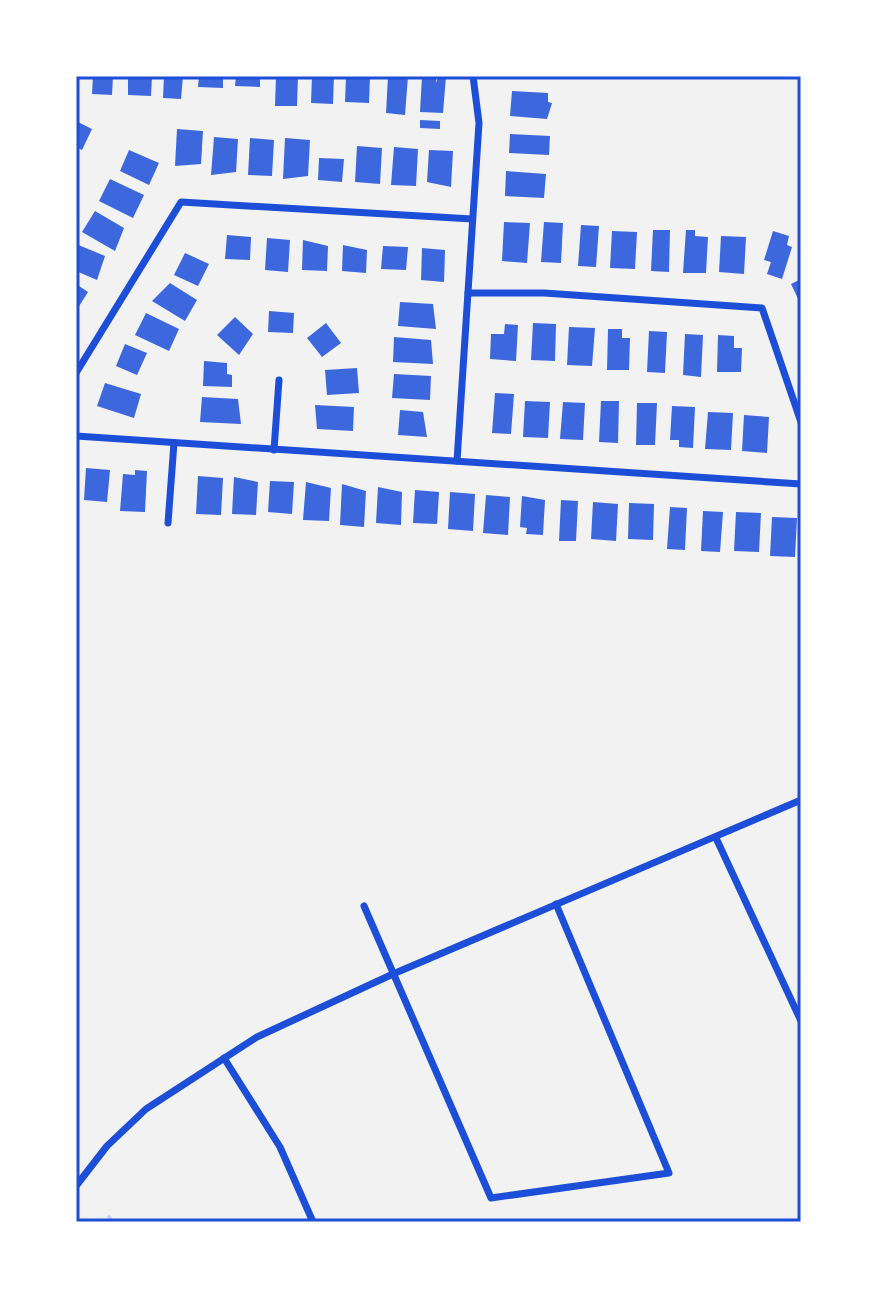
<svg xmlns="http://www.w3.org/2000/svg" width="877" height="1298" font-family="Georgia,serif">
<rect width="100%" height="100%" fill="#f2f2f2"/>
<g fill="none" stroke-linecap="round" stroke-linejoin="round">
<path stroke="#bfd3fe" stroke-width="4" d="M109 1217 113 1222"/>
</g>
<g fill="#3d67dc">
<path d="M93 76H113L112 95 92 94Z"/>
<path d="M128 76H152L151 96 128 95Z"/>
<path d="M164 76H183L181 99 163 98Z"/>
<path d="M199 76H223V88L198 87Z"/>
<path d="M236 76H260V87L235 86Z"/>
<path d="M276 76H298L297 106H275Z"/>
<path d="M312 76H334L333 104 311 103Z"/>
<path d="M346 76H370L369 103 345 102Z"/>
<path d="M388 76H408L405 115 386 113Z"/>
<path d="M422 76H435L437 83V76H446L443 113 420 112Z"/>
<path d="M512 91 548 93V102L552 103 547 119 510 116Z"/>
<path d="M420 120 440 121V129L420 128Z"/>
<path d="M76 121 92 129 82 150 76 147Z"/>
<path d="M177 129 203 131 201 164 175 166Z"/>
<path d="M510 134 550 136 549 155 509 153Z"/>
<path d="M214 137 238 139 236 172 211 175Z"/>
<path d="M250 138 274 140 272 176 248 175Z"/>
<path d="M285 138 310 140 308 176 283 179Z"/>
<path d="M357 146 382 148 380 184 355 182Z"/>
<path d="M394 147 418 149 416 186 391 185Z"/>
<path d="M129 150 159 163 149 185 120 171Z"/>
<path d="M429 150 453 151 451 187 427 182Z"/>
<path d="M319 158 344 159 342 182 318 180Z"/>
<path d="M506 171 546 174 544 198 505 196Z"/>
<path d="M110 179 144 195 133 218 99 201Z"/>
<path d="M95 211 124 228 115 251 82 232Z"/>
<path d="M504 222 530 223 527 263 502 261Z"/>
<path d="M544 222 563 223 561 263 541 262Z"/>
<path d="M581 225 599 226 596 267 578 266Z"/>
<path d="M653 230H670L669 272 651 271Z"/>
<path d="M686 230H695V236L708 237 706 273H683Z"/>
<path d="M612 231 637 232 635 269 610 268Z"/>
<path d="M773 231 789 236 787 245 792 247 782 279 767 274 771 262 764 260Z"/>
<path d="M227 235 251 237 250 260 225 259Z"/>
<path d="M721 236 746 237 744 274 719 272Z"/>
<path d="M267 238 290 240 288 272 265 270Z"/>
<path d="M303 240 328 246 327 271 302 270Z"/>
<path d="M76 244 105 256 97 280 76 271Z"/>
<path d="M343 245 367 250 366 273 342 271Z"/>
<path d="M383 246 408 247 406 270 381 269Z"/>
<path d="M422 248 445 250 444 282 421 280Z"/>
<path d="M185 253 209 264 198 286 174 275Z"/>
<path d="M801 279V305L791 284Z"/>
<path d="M170 283 197 300 185 321 152 301Z"/>
<path d="M76 284 88 292 76 311Z"/>
<path d="M400 302 433 304 436 329 398 326Z"/>
<path d="M269 311 294 313 293 333 268 332Z"/>
<path d="M146 313 179 329 169 351 135 335Z"/>
<path d="M235 317 253 334 239 355 217 335Z"/>
<path d="M326 323 341 343 322 357 307 338Z"/>
<path d="M533 323 556 324 555 361 531 360Z"/>
<path d="M505 324 518 325 516 361 490 359 491 334H504Z"/>
<path d="M569 327 595 328 592 366 567 365Z"/>
<path d="M608 329H622V338H630L629 370H607Z"/>
<path d="M649 331 667 332 665 373 647 372Z"/>
<path d="M685 334 703 335 701 377 683 375Z"/>
<path d="M718 335 734 336V348H742L741 372H717Z"/>
<path d="M394 337 431 340 433 364 393 362Z"/>
<path d="M125 344 147 353 137 375 116 366Z"/>
<path d="M204 361 227 363V374L232 375V387L203 386Z"/>
<path d="M357 368 359 393 327 395 325 370Z"/>
<path d="M394 374 431 376 430 400 392 398Z"/>
<path d="M105 383 141 394 134 418 97 406Z"/>
<path d="M495 393 514 394 511 434 492 433Z"/>
<path d="M202 397 238 399 241 424 200 422Z"/>
<path d="M525 401 550 402 548 438 523 437Z"/>
<path d="M601 401H619L618 443 599 442Z"/>
<path d="M563 402 585 403 583 440 560 439Z"/>
<path d="M637 403H657L655 445H636Z"/>
<path d="M315 405 354 407 353 431 317 429Z"/>
<path d="M672 406 695 407 693 448 679 447V440H670Z"/>
<path d="M400 410 423 412 427 437 398 435Z"/>
<path d="M708 412 733 413 731 450 705 449Z"/>
<path d="M744 415 769 417 767 453 742 451Z"/>
<path d="M86 468 110 470 107 502 84 500Z"/>
<path d="M135 470 147 471 145 512 120 511 123 474 135 475Z"/>
<path d="M198 476 223 478 221 515 196 514Z"/>
<path d="M234 477 258 482 256 515 232 514Z"/>
<path d="M270 481 294 482 292 514 268 512Z"/>
<path d="M306 482 331 488 329 521 303 520Z"/>
<path d="M342 484 366 491 364 527 340 525Z"/>
<path d="M378 487 402 492 401 525 376 523Z"/>
<path d="M415 490 439 492 437 524 413 523Z"/>
<path d="M450 492 475 494 473 531 448 529Z"/>
<path d="M486 495 510 497 508 535 483 533Z"/>
<path d="M522 496 545 500 543 535 526 534 527 528 520 527Z"/>
<path d="M561 500 578 501 576 541H559Z"/>
<path d="M593 502 618 504 616 541 591 539Z"/>
<path d="M629 503 654 504 653 540 628 539Z"/>
<path d="M670 507 687 508 685 550 667 549Z"/>
<path d="M703 511 723 512 720 552 701 551Z"/>
<path d="M736 512 761 513 759 552 734 551Z"/>
<path d="M772 517 797 518 795 557 770 556Z"/>
</g>
<g fill="none" stroke-linecap="round" stroke-linejoin="round">
<g stroke="#1d4ed8" stroke-width="7">
<path d="M468 293H544L762 308 801 422"/>
<path d="M76 373 181 202 472 219"/>
<path d="M76 436 801 484"/>
<path d="M274 450 279 380"/>
<path d="M457 461 479 123 473 76"/>
<path d="M168 523 174 443"/>
<path d="M716 838 801 1021"/>
<path d="M364 906 491 1198 669 1173 556 904"/>
<path d="M224 1058 280 1147 313 1222"/>
<path d="M76 1186 107 1146 146 1109 257 1037 393 974 801 800"/>
</g>
</g>
<rect width="877" height="1298" fill="none" stroke="#ffffff" stroke-width="156"/>
<rect x="78" y="78" width="721" height="1142" fill="none" stroke="#1d4ed8" stroke-width="3"/>
</svg>
